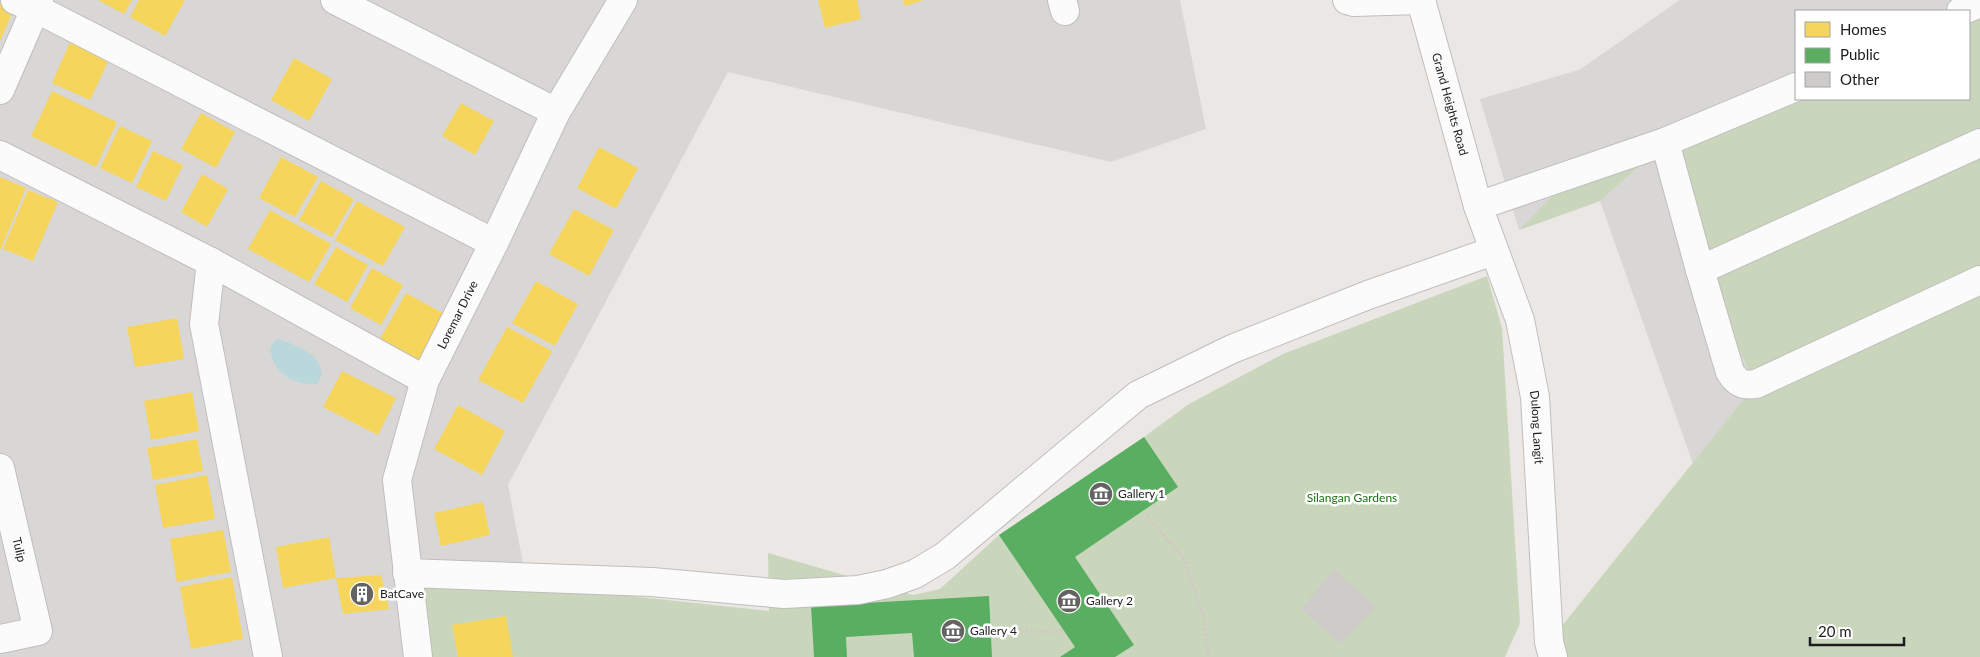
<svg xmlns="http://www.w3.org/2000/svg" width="1980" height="657" font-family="Lato,sans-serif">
<rect width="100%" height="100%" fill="#eae7e4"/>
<g fill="#d9d7d6" fill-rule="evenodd">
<path d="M0 0H1180L1206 129 1111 162 728 72 508 485 541 657H0Z"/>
<path d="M1680 0H1980V353L1698 478 1600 201 1519 230 1480 99 1579 70ZM1796 11H1969V99H1796Z"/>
</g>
<g fill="#c9d6bb">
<path d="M1980 4V657H1553L1549 642 1756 384 1700 270 1665 143 1600 201 1519 230 1575 173 1796 86V99H1969V11H1961Z"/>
<path d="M1487 276 1502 328 1520 623 1505 657H429L418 573 769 611 768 553 913 595 940 589 999 535 1144 437 1189 404 1283 354Z"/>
</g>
<path fill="#bad8db" d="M276 339C288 341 308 350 317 360 320 364 321 370 322 375L317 384C293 385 272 373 270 348Z"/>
<g fill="#f6d55c">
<path d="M98 0H132L124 14Z"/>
<path d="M139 0H185L165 36 130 17Z"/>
<path d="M818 0H857L861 19 825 28Z"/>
<path d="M903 0H924L905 6Z"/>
<path d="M0 3 14 9 0 41Z"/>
<path d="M71 40 110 57 90 100 52 83Z"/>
<path d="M294 58 332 79 309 121 271 100Z"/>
<path d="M52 91 117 122 96 167 31 136Z"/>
<path d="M461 103 494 121 475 155 442 136Z"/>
<path d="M201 113 235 132 216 168 181 149Z"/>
<path d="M120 126 152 141 132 183 100 168Z"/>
<path d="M599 147 638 168 616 209 577 188Z"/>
<path d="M153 151 183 165 166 201 136 187Z"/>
<path d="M281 157 318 177 295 217 259 198Z"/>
<path d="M202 174 228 189 207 227 181 212Z"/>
<path d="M0 177 26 188 0 251Z"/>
<path d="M321 181 354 199 332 237 299 220Z"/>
<path d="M28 190 58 202 33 261 3 249Z"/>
<path d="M357 201 405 227 383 266 335 240Z"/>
<path d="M574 209 614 230 589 276 549 254Z"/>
<path d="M270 210 331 244 309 282 248 249Z"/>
<path d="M336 247 368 265 347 302 314 284Z"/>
<path d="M372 268 403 285 381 325 350 308Z"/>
<path d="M536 281 578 304 555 346 512 323Z"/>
<path d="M406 293 452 318 426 364 380 339Z"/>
<path d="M177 318 184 359 135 367 127 327Z"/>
<path d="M507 327 552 351 523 403 478 380Z"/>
<path d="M342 371 396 398 378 435 323 407Z"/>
<path d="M192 392 199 431 151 440 144 401Z"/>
<path d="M458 405 505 431 482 475 434 449Z"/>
<path d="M197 439 203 471 153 480 147 448Z"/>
<path d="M207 475 215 519 163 528 155 485Z"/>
<path d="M483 502 490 535 441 546 434 513Z"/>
<path d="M223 530 231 572 177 582 170 539Z"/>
<path d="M329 537 336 578 381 575 389 609 343 614 336 578 283 588 276 547Z"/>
<path d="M232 577 243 639 191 649 180 587Z"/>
<path d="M506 616 513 657H458L452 625Z"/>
</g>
<g fill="#5aae61">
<path d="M1144 437 1178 487 1075 557 1134 645 1115 657H1060L1075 647 999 535Z"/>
<path d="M989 596 992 657H914L912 633 846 637 847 657H814L811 606Z"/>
</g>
<path fill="#ceccc9" d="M1334 569 1376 607 1340 644 1301 609Z"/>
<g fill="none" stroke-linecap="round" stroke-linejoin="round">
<g stroke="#c0bebd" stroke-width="30">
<g id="street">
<path d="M15 0 35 8 494 243"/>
<path d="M335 0 556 112"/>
<path d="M1062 0 1065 11"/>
<path d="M1347 0 1354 2 1421 0"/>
<path id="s1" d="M1421 0 1478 206 1520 320 1535 397 1549 642 1553 657"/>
<path d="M1961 11 1980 3"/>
<path d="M0 90 39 0"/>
<path d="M1665 142 1700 270 1730 372C1737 383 1743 386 1756 384L1980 280"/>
<path d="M0 155 211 262 425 380"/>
<path d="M1478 206 1665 142 1796 87"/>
<path d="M211 262 204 324 268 657"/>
<path d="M1700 270 1980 143"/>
<path id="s2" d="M0 468 38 631 0 639"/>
<path d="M407 573 652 582 784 594 858 590 887 584 915 574 945 556 1138 395 1232 349 1368 295 1493 251"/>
<path id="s3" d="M418 657 397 480 425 380 494 243 556 112 623 0"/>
</g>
</g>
<g stroke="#d4c6c6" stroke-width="3" stroke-dasharray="2.5 2.5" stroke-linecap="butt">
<path d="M1147 515 1184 560 1203 615 1208 657"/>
<path d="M991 637 1027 630 1055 633 1063 630"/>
</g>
<use href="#street" stroke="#fcfbfb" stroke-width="28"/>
</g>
<defs>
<g id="museum-disc" transform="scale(1.25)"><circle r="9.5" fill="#646362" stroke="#fff"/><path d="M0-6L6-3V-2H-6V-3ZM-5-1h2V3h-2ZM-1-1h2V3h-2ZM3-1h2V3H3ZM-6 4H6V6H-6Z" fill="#fff"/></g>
<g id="building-disc" transform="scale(1.25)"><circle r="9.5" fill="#646362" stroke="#fff"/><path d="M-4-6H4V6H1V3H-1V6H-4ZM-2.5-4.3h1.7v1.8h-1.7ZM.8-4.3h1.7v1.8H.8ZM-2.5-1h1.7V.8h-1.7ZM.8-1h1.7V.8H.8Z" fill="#fff"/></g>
</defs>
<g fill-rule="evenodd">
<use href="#museum-disc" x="1101" y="494"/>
<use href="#building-disc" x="362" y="594"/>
<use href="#museum-disc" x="1069" y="601"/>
<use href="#museum-disc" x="953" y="631"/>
</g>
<g text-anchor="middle" stroke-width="5" stroke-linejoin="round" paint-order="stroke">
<g font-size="12" fill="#1c1c1c" stroke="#fff">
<text dy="4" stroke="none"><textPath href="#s1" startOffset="108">Grand Heights Road</textPath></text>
<text dy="4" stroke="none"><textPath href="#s3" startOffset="355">Loremar Drive</textPath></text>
<text dy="4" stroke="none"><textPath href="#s1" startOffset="444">Dulong Langit</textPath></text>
<text dy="4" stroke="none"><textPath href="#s2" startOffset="84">Tulip</textPath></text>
</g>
<g font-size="12" fill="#1c1c1c" stroke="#fff" text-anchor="start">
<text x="1118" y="498">Gallery 1</text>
<text x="380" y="598">BatCave</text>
<text x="1086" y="605">Gallery 2</text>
<text x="970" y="635">Gallery 4</text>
</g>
<g font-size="12" fill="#187013" stroke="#fff">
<text x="1352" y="502">Silangan Gardens</text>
</g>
</g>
<rect x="1795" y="10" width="175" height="90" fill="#ffffff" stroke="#a4a4a4"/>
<rect x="1805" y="22" width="25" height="15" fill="#f6d55c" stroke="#a4a4a4"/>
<text x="1840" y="35" font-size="15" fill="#1c1c1c">Homes</text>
<rect x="1805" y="48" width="25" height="15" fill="#5aae61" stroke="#a4a4a4"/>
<text x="1840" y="60" font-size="15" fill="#1c1c1c">Public</text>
<rect x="1805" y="72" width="25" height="15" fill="#ceccc9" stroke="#a4a4a4"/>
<text x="1840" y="85" font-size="15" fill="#1c1c1c">Other</text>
<path d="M1810 637v8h94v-8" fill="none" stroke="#1c1c1c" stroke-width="2.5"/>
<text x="1818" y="637" font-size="15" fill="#1c1c1c" stroke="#ffffff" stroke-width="4" paint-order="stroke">20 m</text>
</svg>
